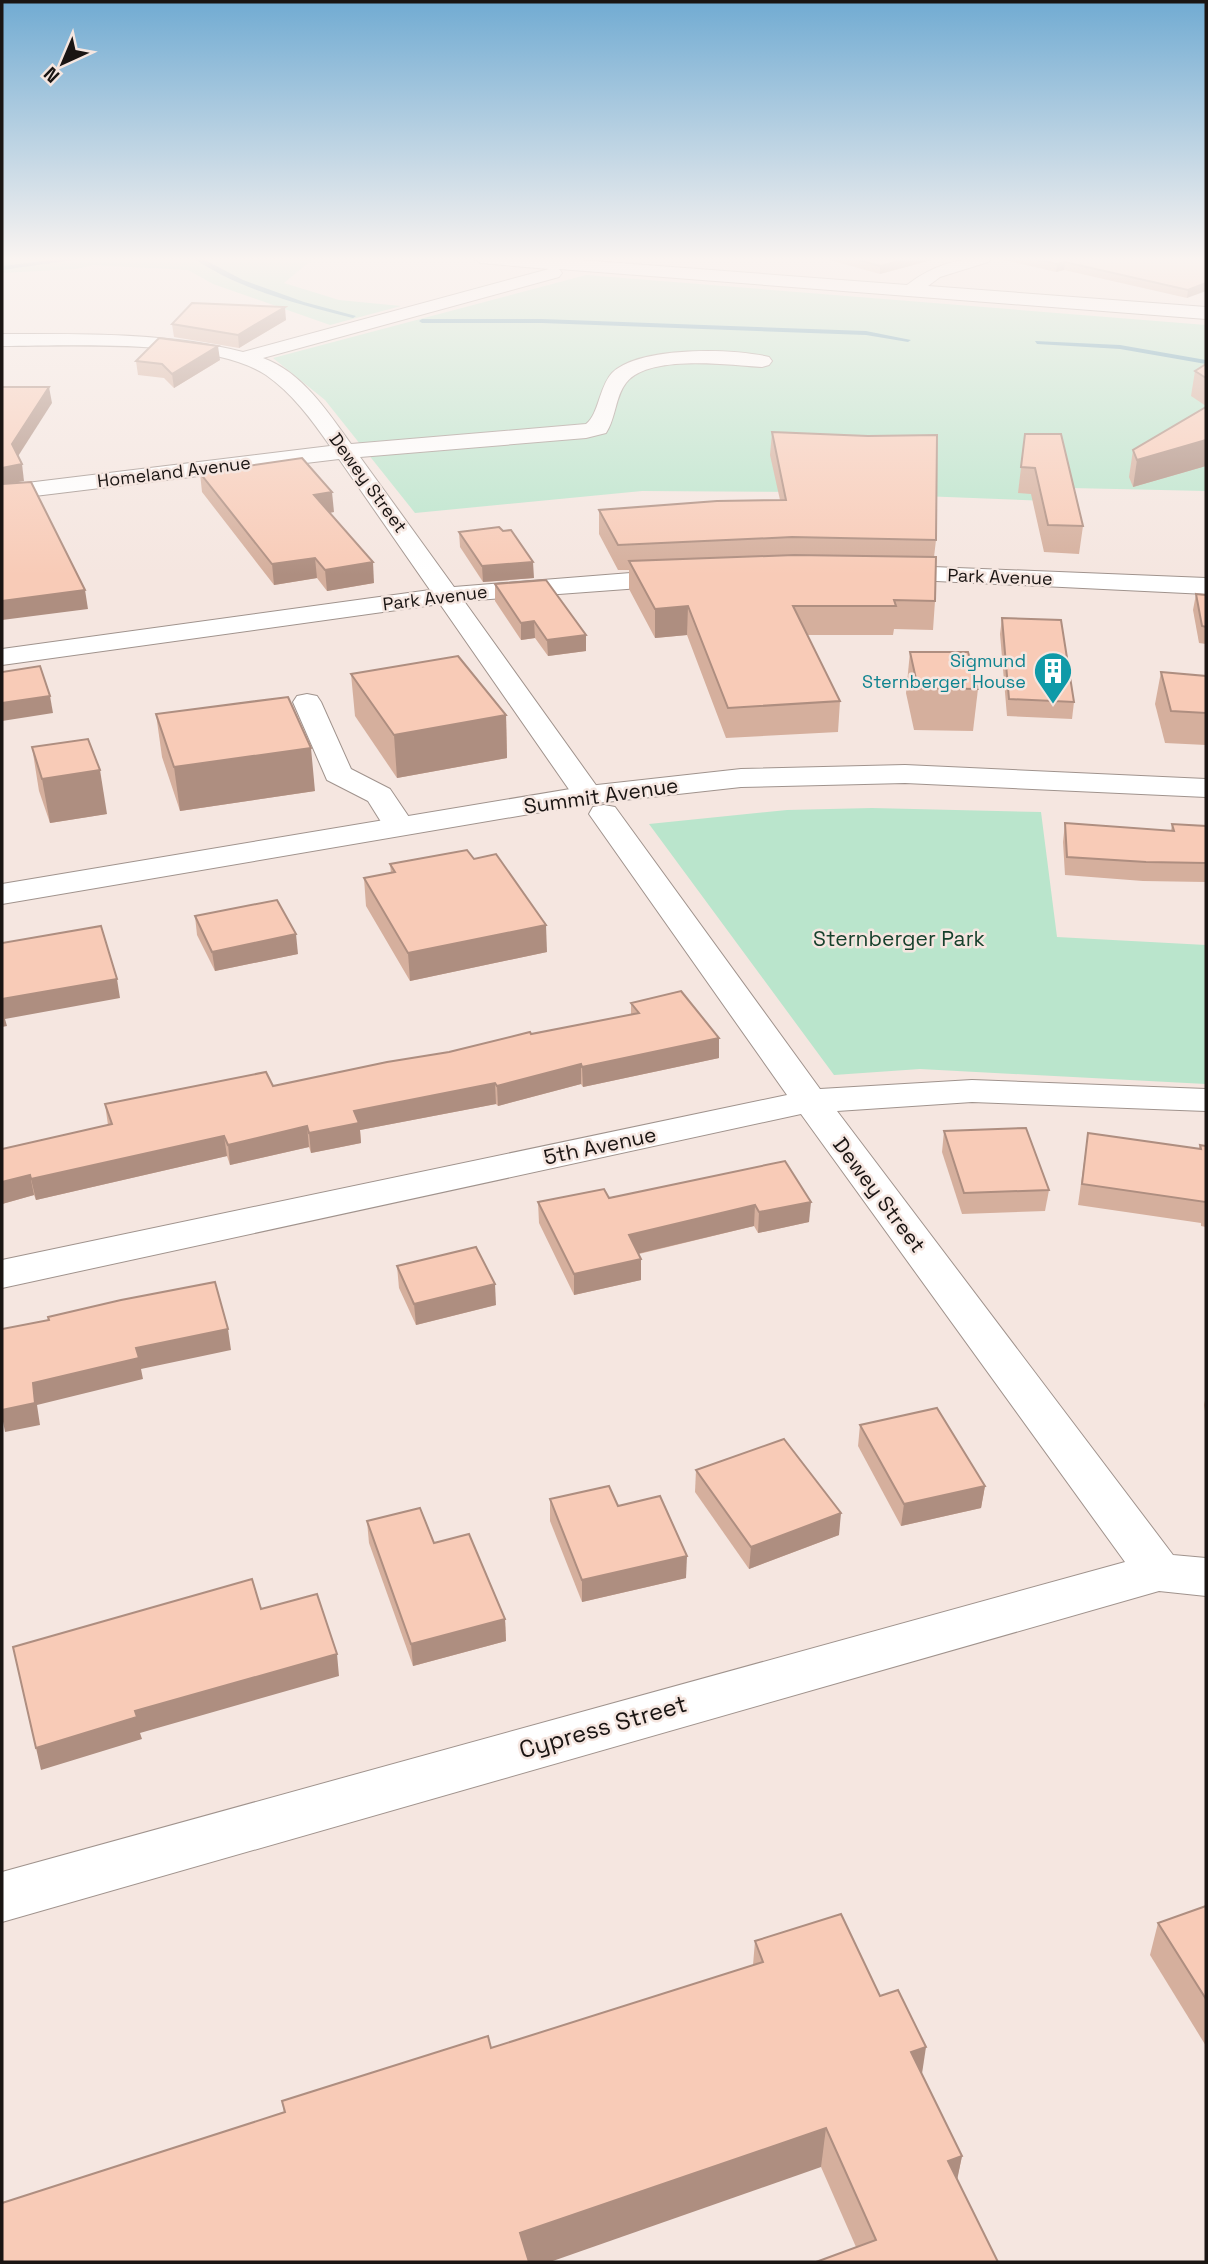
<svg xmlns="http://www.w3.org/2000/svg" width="1208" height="2264" font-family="'Space Grotesk',sans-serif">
<rect width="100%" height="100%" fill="#f5e6e0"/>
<g fill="#bae5cc">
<path d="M2 258H314L284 283 339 300 401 306 330 325 213 284 188 270 93 265 76 269 2 273Z"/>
<path d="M586 275 1206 325V491L1071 488 1074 502 818 492 642 491 415 513 325 400 273 358Z"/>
<path d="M872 808 1041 812 1057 937 1206 945V1084L920 1069 834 1075 649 824 787 810Z"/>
</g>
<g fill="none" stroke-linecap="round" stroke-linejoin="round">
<g fill="#5e9eb2" fill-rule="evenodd">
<path d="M69 258H87L2 270V266Z"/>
<path d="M193 258H201L243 280 304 302 356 316 353 318C299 304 240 290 193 258Z"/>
<path d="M542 319 866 331 911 340 908 342 866 335 542 323H422L419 321 422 319Z"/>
<path d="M1035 341 1120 345 1206 360V364L1120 349 1037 344Z"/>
</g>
<g stroke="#a0938d" stroke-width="2">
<g id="minor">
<path d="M472 258H553L907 285C933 265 958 258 991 258L988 262 940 277 928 286 1206 307V319L559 269 562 273 559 277 263 358C302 372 328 412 351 444L586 424C599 414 599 387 612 373 639 346 734 348 769 357L772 361 769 365 762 367C729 365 648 354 626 383 615 397 616 418 606 433L586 438 360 457 454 587 681 569 690 572 694 577 690 582 681 585 464 601 603 795 599 801 588 804 577 801 440 604 2 665V649L430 590 339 459 2 500V486L330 446C312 420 292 393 266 375 210 338 70 346 2 346V334C82 334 164 332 243 352L549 269 481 263Z"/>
<path d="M884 565 1206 578V594L875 578 871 573 875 568Z"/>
<path d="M307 694 317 696 321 702 351 769 390 789 415 826 410 833 399 835 388 833 368 801 327 780 293 702 297 696Z"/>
<path d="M604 805 615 807 820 1089 972 1080 1206 1089V1111L972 1102 837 1111 1173 1555 1206 1558V1596L1159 1591 2 1922V1872L1125 1562 801 1114 2 1288V1260L787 1095 589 814 593 807Z"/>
</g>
</g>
<g stroke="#a0938d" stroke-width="2">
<path id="major" d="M905 765 1206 779V797L905 783 741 787 588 804 2 904V884L588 786 741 769Z"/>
</g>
<use href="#minor" fill="#fff" fill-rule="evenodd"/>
<use href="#major" fill="#fff" fill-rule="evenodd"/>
</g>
<g fill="#d5af9d">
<path d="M822 258H939L880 274Z"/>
<path d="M995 258H1192L1206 261 1187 298 1064 270 1056 272Z"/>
<path d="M286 320 239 348 174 337 172 324Z"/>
<path d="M220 360 174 388 164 378 138 375 136 361Z"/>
<path d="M1206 364V406L1191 396 1195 371Z"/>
<path d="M1206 407V466L1133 487 1129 477 1133 450Z"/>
<path d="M772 432 936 540 934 557 935 601 933 630 894 629 893 635H807L840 701 838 732 726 738 687 635 655 638 629 589V570H618L599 534V510L780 500 770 455Z"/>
<path d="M1025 434 1083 526 1079 554 1044 552 1031 494 1018 493Z"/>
<path d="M200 473 334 512 329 513 374 583 327 591 317 578 274 585 202 492Z"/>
<path d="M459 532 534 578 483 582 460 547Z"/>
<path d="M495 584 586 635V651L548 656 535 638 521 640 495 601Z"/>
<path d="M1196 594 1206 595V644L1199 643 1193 610Z"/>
<path d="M1002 618 1074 702 1072 719 1007 716 1000 634Z"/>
<path d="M910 652 978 689 973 731 914 730 906 693Z"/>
<path d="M1161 672 1206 676V745L1165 743 1155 704Z"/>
<path d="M351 674 506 715 507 758 397 778 355 716Z"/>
<path d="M156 714 315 791 180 811 162 757Z"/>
<path d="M32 747 107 814 50 823 39 791Z"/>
<path d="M1065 823 1171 831 1172 824 1206 826V882L1143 881 1065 875 1063 842Z"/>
<path d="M474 859 547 952 410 981 366 906 364 878 391 873 390 864Z"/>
<path d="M195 916 298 954 215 971 197 935Z"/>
<path d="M631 1003 719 1058 583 1087 581 1084 498 1106 496 1104 360 1130 361 1143 311 1153 309 1147 230 1165 227 1156 36 1200 34 1195 2 1204V1149L108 1125 105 1104 273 1086 449 1052 531 1034 631 1015Z"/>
<path d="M944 1131 1049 1190 1045 1211 962 1214 942 1152Z"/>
<path d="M1088 1133 1199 1149 1200 1145 1206 1146V1227L1201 1226V1223L1078 1205Z"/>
<path d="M785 1161 809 1222 758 1233 754 1226 639 1254 641 1280 574 1295 539 1223 538 1202 609 1198Z"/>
<path d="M397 1266 496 1305 416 1325 399 1288Z"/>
<path d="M1206 1396V1417L1204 1405Z"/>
<path d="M860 1425 985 1486 981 1508 901 1526 858 1446Z"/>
<path d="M696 1470 839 1535 749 1569 695 1492Z"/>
<path d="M550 1499 618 1506 686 1578 582 1602 550 1521Z"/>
<path d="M367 1521 434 1543 505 1619 506 1641 413 1666 369 1543Z"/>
<path d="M1206 1906V2046L1150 1955 1158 1923Z"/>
<path d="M755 1941 880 1996 922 2074 962 2156 957 2179 998 2262 856 2247 821 2167 284 2113 282 2101 491 2048 753 1965Z"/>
</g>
<g fill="#ae8e80">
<path d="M911 258H939L880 274V266Z"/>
<path d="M1065 262 1064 270 1056 272 1057 264Z"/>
<path d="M1206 283V291L1187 298 1188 290Z"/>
<path d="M285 307 286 320 239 348 238 335Z"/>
<path d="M218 346 220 360 174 388 172 374Z"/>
<path d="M49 387 52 403 15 461 12 444Z"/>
<path d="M1206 440V466L1133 487 1137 460Z"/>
<path d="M22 464 24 481 2 485V468Z"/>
<path d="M332 492 334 512 315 515 314 495Z"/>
<path d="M315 558 317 578 274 585 272 564Z"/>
<path d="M373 562 374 583 327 591 325 570Z"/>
<path d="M533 562 534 578 483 582 482 566Z"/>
<path d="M85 590 88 609 2 620V601Z"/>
<path d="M688 606 687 635 655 638V609Z"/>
<path d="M534 621 535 638 521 640V623Z"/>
<path d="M586 635V651L548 656 547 640Z"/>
<path d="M50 696 53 713 2 721V703Z"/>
<path d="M506 715 507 758 397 778 394 735Z"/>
<path d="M311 748 315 791 180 811 174 767Z"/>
<path d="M100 770 107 814 50 823 42 779Z"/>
<path d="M546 925 547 952 410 981 408 953Z"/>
<path d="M296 934 298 954 215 971 212 952Z"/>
<path d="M117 979 120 998 5 1019 7 1026 2 1027V999Z"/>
<path d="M719 1038V1058L583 1087 582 1067Z"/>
<path d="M581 1064V1084L498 1106 497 1086Z"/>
<path d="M495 1083 496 1104 360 1130 361 1143 311 1153 309 1133 354 1111Z"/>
<path d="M307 1126 309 1147 230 1165 228 1145Z"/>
<path d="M224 1136 227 1156 36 1200 31 1179Z"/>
<path d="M30 1175 34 1195 2 1204V1182Z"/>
<path d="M811 1202 809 1222 758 1233 759 1212Z"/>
<path d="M755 1205 754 1226 628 1256 629 1235Z"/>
<path d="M641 1259V1280L574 1295V1274Z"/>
<path d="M495 1284 496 1305 416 1325 414 1304Z"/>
<path d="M228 1329 231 1350 141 1369 143 1379 37 1405 40 1425 5 1432 2 1416V1408L33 1383 136 1348Z"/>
<path d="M985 1486 981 1508 901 1526 904 1504Z"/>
<path d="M841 1513 839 1535 749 1569 751 1547Z"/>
<path d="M687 1556 686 1578 582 1602V1580Z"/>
<path d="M505 1619 506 1641 413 1666 411 1644Z"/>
<path d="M337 1654 339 1676 140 1733 142 1739 41 1770 36 1748 135 1711Z"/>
<path d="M926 2047 920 2087 911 2052Z"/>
<path d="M826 2128 821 2167 550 2262H522L520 2233Z"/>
<path d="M962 2156 954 2195 948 2161Z"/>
</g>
<g fill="#f8cbb7" stroke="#ae8e80" stroke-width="2">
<path d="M851 258H911L880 266Z"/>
<path d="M1030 258H1192L1206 261V283L1188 290 1065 262 1057 264Z"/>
<path d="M192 303 285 307 238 335 172 324Z"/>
<path d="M159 338 218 346 172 374 162 364 136 361Z"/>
<path d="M1206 364V378L1195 371Z"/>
<path d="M2 387H49L12 444 22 464 2 468Z"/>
<path d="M1206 407V440L1137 460 1133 450Z"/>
<path d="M772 432 868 436 937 435 936 540 792 537 618 545 599 510 717 501 786 500Z"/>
<path d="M1025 434H1061L1083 526 1048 525 1035 468 1021 467Z"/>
<path d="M302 458 332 492 314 495 373 562 325 570 315 558 272 564 200 473Z"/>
<path d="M31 482 85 590 2 601V484Z"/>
<path d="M499 527 503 531 511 530 533 562 482 566 459 532Z"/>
<path d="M794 555 936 557 935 601 894 600 896 606H793L840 701 728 708 688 606 655 609 629 561Z"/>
<path d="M546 580 586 635 547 640 534 621 521 623 495 584Z"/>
<path d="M1196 594 1206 595V627L1202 626Z"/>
<path d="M1002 618 1061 620 1074 702 1009 699Z"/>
<path d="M910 652H968L978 689 918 688Z"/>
<path d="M458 656 506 715 394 735 351 674Z"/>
<path d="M40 666 50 696 2 703V672Z"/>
<path d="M1161 672 1206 676V713L1171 711Z"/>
<path d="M288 697 311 748 174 767 156 714Z"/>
<path d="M88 739 100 770 42 779 32 747Z"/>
<path d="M1065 823 1174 831 1172 824 1206 826V863L1146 862 1067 857Z"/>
<path d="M467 850 474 859 496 854 546 925 408 953 364 878 395 872 390 864Z"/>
<path d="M277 900 296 934 212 952 195 916Z"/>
<path d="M101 926 117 979 2 999V943Z"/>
<path d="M681 991 719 1038 582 1067 581 1064 497 1086 495 1083 354 1111 359 1123 309 1133 307 1126 228 1145 224 1136 31 1179 30 1175 2 1182V1149L112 1124 105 1104 266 1072 273 1086 387 1062 449 1052 530 1032 531 1034 639 1013 631 1003Z"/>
<path d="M1026 1128 1049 1190 964 1193 944 1131Z"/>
<path d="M1088 1133 1201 1149 1200 1145 1206 1146V1205V1202L1082 1184Z"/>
<path d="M785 1161 811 1202 759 1212 755 1205 629 1235 641 1259 574 1274 538 1202 604 1189 609 1198Z"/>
<path d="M476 1247 495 1284 414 1304 397 1266Z"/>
<path d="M215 1282 228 1329 136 1348 139 1358 33 1383 35 1403 2 1410V1329L49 1320 48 1317 121 1300Z"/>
<path d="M937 1408 985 1486 904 1504 860 1425Z"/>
<path d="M784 1439 841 1513 751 1547 696 1470Z"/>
<path d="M609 1486 618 1506 660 1496 687 1556 582 1580 550 1499Z"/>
<path d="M420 1508 434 1543 469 1534 505 1619 411 1644 367 1521Z"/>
<path d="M252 1579 261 1609 317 1594 337 1654 135 1711 137 1717 36 1748 13 1647Z"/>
<path d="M1206 1906V1999L1158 1923Z"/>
<path d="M841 1914 880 1996 898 1990 926 2047 911 2052 962 2156 948 2161 998 2262H816L876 2240 826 2128 520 2233 529 2262H2V2203L285 2112 282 2101 488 2036 491 2048 763 1962 755 1941Z"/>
</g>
<linearGradient id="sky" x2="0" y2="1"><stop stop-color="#71abd2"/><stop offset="0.45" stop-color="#faf4f1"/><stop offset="1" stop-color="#faf4f1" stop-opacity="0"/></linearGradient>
<rect width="1208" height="575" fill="url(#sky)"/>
<defs>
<g id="building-pin" transform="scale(2.0125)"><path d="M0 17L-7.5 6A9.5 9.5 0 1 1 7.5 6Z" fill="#0f9aa8" stroke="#f5e6e0"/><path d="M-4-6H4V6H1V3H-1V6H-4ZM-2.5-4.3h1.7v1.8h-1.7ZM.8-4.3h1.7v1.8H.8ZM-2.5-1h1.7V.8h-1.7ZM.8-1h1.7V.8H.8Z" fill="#fff"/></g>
</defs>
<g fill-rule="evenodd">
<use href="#building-pin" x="1053" y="671"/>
</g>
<g text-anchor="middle" stroke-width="5" stroke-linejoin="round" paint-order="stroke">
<g font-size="18" fill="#1a1513" stroke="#f5e6e0">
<text transform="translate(174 472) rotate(-7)" y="6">Homeland Avenue</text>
<text transform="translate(368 483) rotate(54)" y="6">Dewey Street</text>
<text transform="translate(1000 577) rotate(2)" y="6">Park Avenue</text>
<text transform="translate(435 598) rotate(-7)" y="6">Park Avenue</text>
</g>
<g font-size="18" fill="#0d838f" stroke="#f5e6e0" text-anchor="end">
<text x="1026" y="667">Sigmund<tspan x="1026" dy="21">Sternberger House</tspan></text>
</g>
<g font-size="21" fill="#1a1513" stroke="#f5e6e0">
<text transform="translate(601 796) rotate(-8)" y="7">Summit Avenue</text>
<text transform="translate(600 1146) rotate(-12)" y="7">5th Avenue</text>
<text transform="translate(879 1195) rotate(53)" y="7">Dewey Street</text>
</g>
<g font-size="21" fill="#16412c" stroke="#f5e6e0">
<text x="899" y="946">Sternberger Park</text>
</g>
<g font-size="24" fill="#1a1513" stroke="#f5e6e0">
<text transform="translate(603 1727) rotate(-16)" y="8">Cypress Street</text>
</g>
</g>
<rect width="1208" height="2264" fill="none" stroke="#1a1513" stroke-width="7"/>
<g transform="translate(63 63) rotate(224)" stroke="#f5e6e0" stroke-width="5" paint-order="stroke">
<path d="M0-5L12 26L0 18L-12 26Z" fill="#1a1513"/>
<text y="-10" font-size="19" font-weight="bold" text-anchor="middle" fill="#1a1513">N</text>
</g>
</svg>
